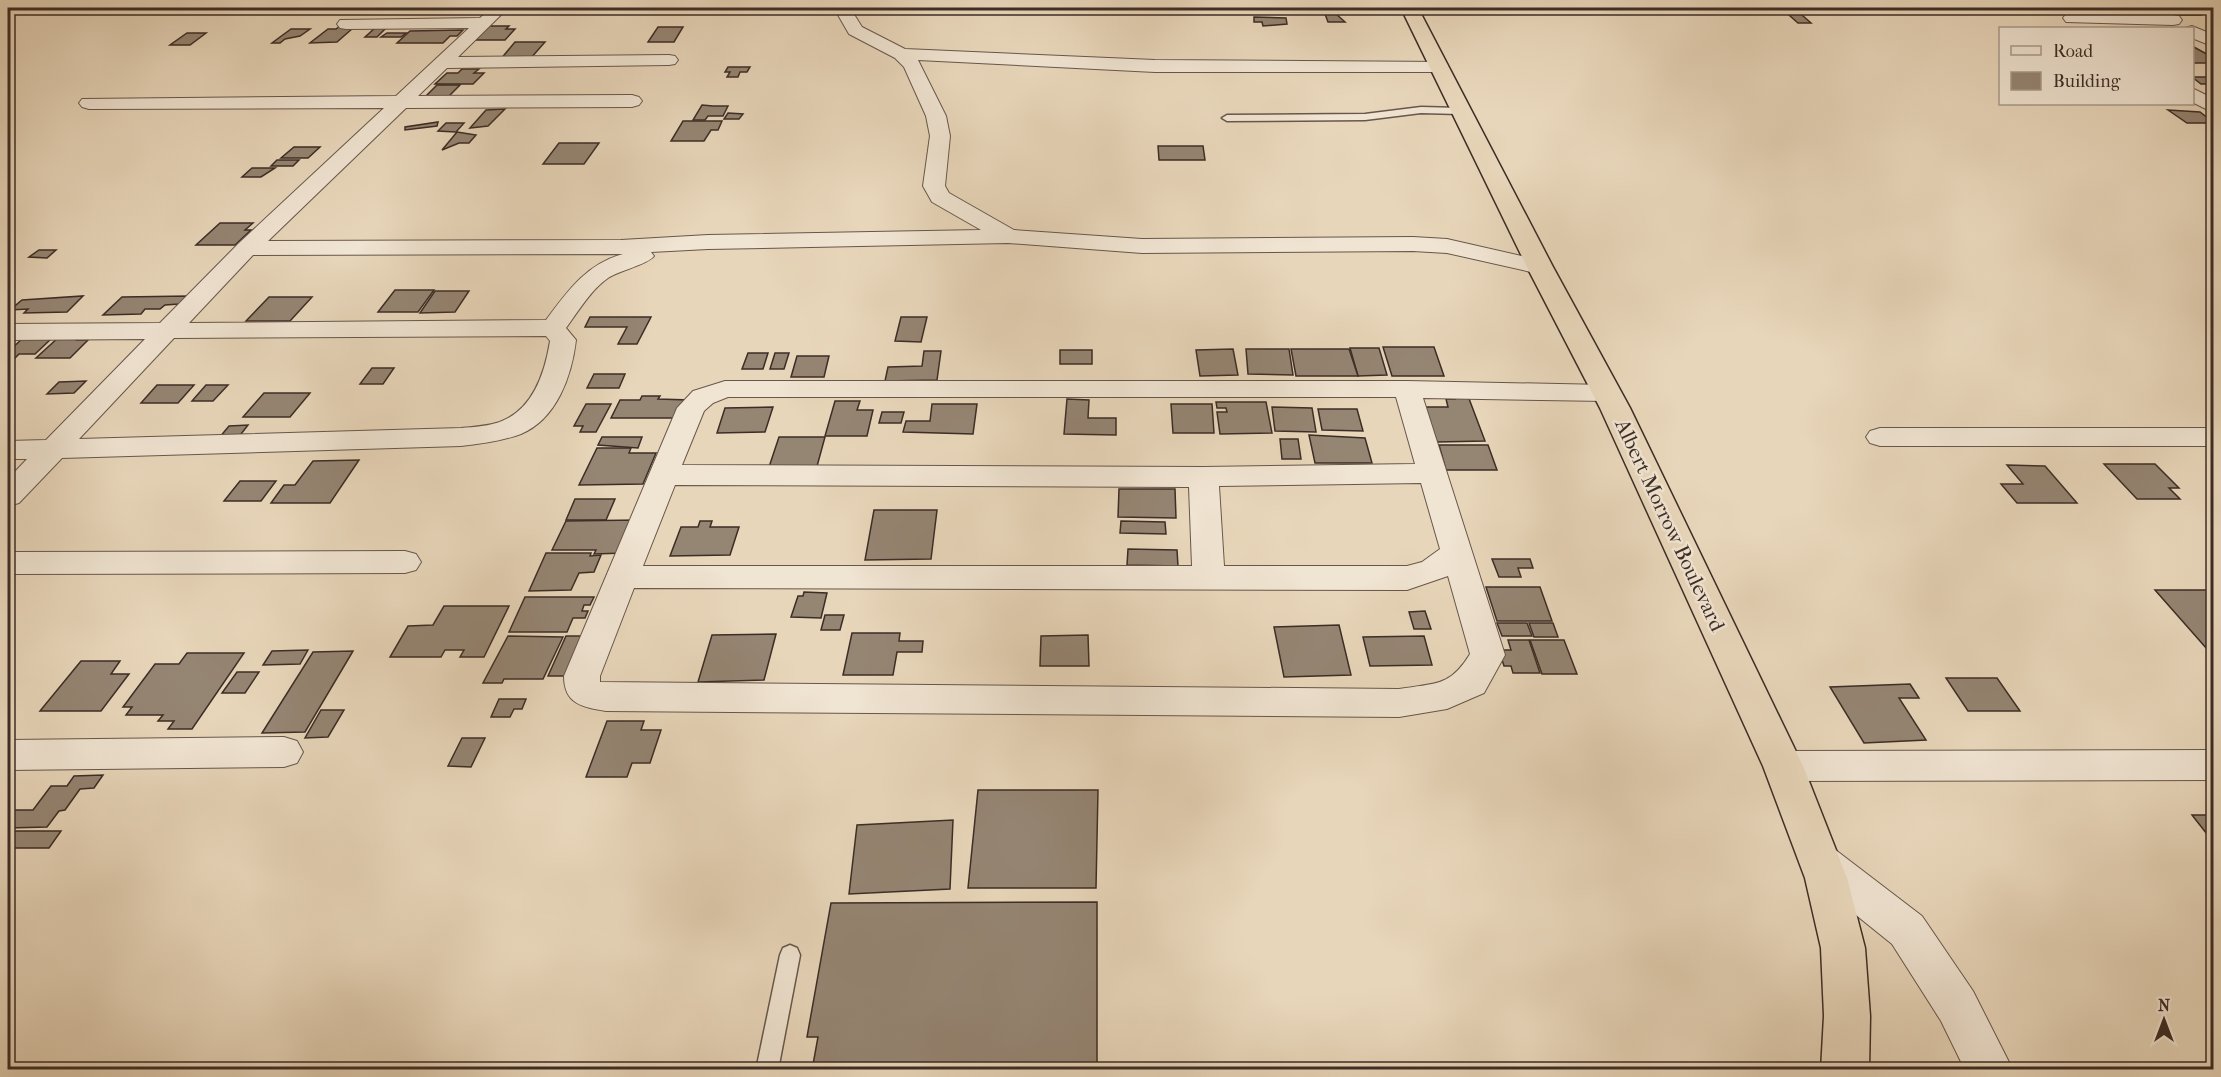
<svg xmlns="http://www.w3.org/2000/svg" width="2221" height="1077" font-family="'IM FELL French Canon',serif">
<rect width="100%" height="100%" fill="#e8d6ba"/>
<filter id="stains"><feTurbulence type="fractalNoise" baseFrequency=".00333" numOctaves="4"/><feColorMatrix values="0 0 0 0 .2 0 0 0 0 .09 0 0 0 0 .02 0 0 0 .5 -.17"/></filter>
<radialGradient id="worn" r=".72"><stop offset=".6" stop-color="#630" stop-opacity="0"/><stop offset="1" stop-color="#630" stop-opacity=".3"/></radialGradient>
<g fill="#958573" stroke="#3c2d26" stroke-width="1.5">
<path d="M34 8H63L46 14H24Z"/>
<path d="M1781 8H1794L1811 23H1798Z"/>
<path d="M2164 8H2188L2202 15H2178Z"/>
<path d="M1325 14H1336L1345 22H1328Z"/>
<path d="M1254 17 1286 18 1287 24 1263 26 1262 22H1254Z"/>
<path d="M340 26 353 28 337 42 310 43 328 29H336Z"/>
<path d="M487 26H509L506 29H515L505 40H473Z"/>
<path d="M658 27H683L674 42H648Z"/>
<path d="M375 28H386L377 37H365Z"/>
<path d="M291 29H310L300 36 285 39 280 43H272Z"/>
<path d="M463 30 457 36H450L443 43H397L410 31Z"/>
<path d="M187 33H206L190 45H170Z"/>
<path d="M387 33H406L401 37H381Z"/>
<path d="M515 42H545L530 59 500 60Z"/>
<path d="M2192 46 2214 58V63H2192Z"/>
<path d="M728 67H750L747 72H740L738 77H727L730 72H725Z"/>
<path d="M462 69H479L474 73H484L473 84H435L447 73H458Z"/>
<path d="M2192 77H2214V84H2201Z"/>
<path d="M437 85H460L449 96H426Z"/>
<path d="M702 105 713 106H728L723 116H708L705 120H693Z"/>
<path d="M505 109 488 126 470 128 486 110Z"/>
<path d="M2168 110 2200 112 2214 123H2187Z"/>
<path d="M728 113 743 114 739 119H724Z"/>
<path d="M683 121H722L718 130H711L704 141H671Z"/>
<path d="M438 122 437 126 405 130V127Z"/>
<path d="M446 123H464L456 132 438 131Z"/>
<path d="M457 132 476 135 469 143H459L442 150Z"/>
<path d="M559 143H599L584 164H543Z"/>
<path d="M1158 146H1203L1205 160H1159Z"/>
<path d="M294 147H320L308 158H281Z"/>
<path d="M277 160H299L293 166H271Z"/>
<path d="M252 168H275L261 177H242Z"/>
<path d="M220 223H253L245 230H251L235 245H196Z"/>
<path d="M39 250H56L47 258 29 257Z"/>
<path d="M395 290H434L418 312H378Z"/>
<path d="M435 291H469L455 312 420 313Z"/>
<path d="M83 296 67 312 24 313 28 309 10 310 22 300Z"/>
<path d="M188 296 179 304 165 305 160 309H145L141 314 103 315 122 297Z"/>
<path d="M269 297H312L290 321H246Z"/>
<path d="M590 317H651L637 344H618L627 327H585Z"/>
<path d="M901 317H927L921 342 895 341Z"/>
<path d="M60 336H81L77 340H88L70 358H36Z"/>
<path d="M23 338H52L35 354H19L15 358H8V352Z"/>
<path d="M1383 347H1434L1444 376H1392Z"/>
<path d="M1350 348H1379L1387 375 1358 376Z"/>
<path d="M1233 349 1238 375 1200 376 1196 350Z"/>
<path d="M1246 349H1289L1293 375 1248 374Z"/>
<path d="M1291 349H1349L1358 376H1296Z"/>
<rect x="1060" y="350" width="32" height="14"/>
<path d="M924 351H941L937 380 885 381 888 367 922 366Z"/>
<path d="M748 353H768L763 369H742Z"/>
<path d="M775 353H789L784 369H770Z"/>
<path d="M797 356H829L824 377H791Z"/>
<path d="M372 368H394L383 384H360Z"/>
<path d="M594 374H625L619 388H587Z"/>
<path d="M86 381 74 393 47 394 59 382Z"/>
<path d="M157 385H194L178 403H141Z"/>
<path d="M206 385H228L213 401H192Z"/>
<path d="M264 393H310L290 417H243Z"/>
<path d="M642 396H660L658 399 689 400 680 418H611L620 400H640Z"/>
<path d="M1454 396H1468L1485 441 1437 442 1425 407H1448L1446 399H1455Z"/>
<path d="M1067 399 1089 400 1088 418H1116V435L1064 434Z"/>
<path d="M835 401H860L857 410H873L867 436H825Z"/>
<path d="M1216 402H1266L1272 433 1220 434 1217 412H1227L1226 408H1217Z"/>
<path d="M586 404H611L596 432H580L583 426H574Z"/>
<path d="M932 404H977L973 434 903 432 906 421H930Z"/>
<path d="M1171 404H1212L1214 433H1173Z"/>
<path d="M773 407 765 432 717 433 725 408Z"/>
<path d="M1272 407 1312 408 1316 432 1275 431Z"/>
<path d="M1318 409H1357L1363 431 1322 430Z"/>
<path d="M882 412H904L901 423H879Z"/>
<path d="M248 425 238 438H219L229 426Z"/>
<path d="M1309 435 1365 438 1372 463H1315Z"/>
<path d="M602 437H642L638 448 598 445Z"/>
<path d="M779 437H825L816 470H768Z"/>
<path d="M1280 439H1298L1301 459H1282Z"/>
<path d="M1439 445H1488L1497 470H1446Z"/>
<path d="M597 448H631L629 453H656L643 484 579 485Z"/>
<path d="M359 460 330 503H271L284 485H295L313 461Z"/>
<path d="M2104 464H2155L2179 488H2169L2180 499H2137Z"/>
<path d="M2007 465 2045 466 2077 503H2017L2001 484H2023Z"/>
<path d="M240 481H276L261 501H224Z"/>
<path d="M1119 489H1175L1176 518 1118 517Z"/>
<path d="M575 499H615L606 520H566Z"/>
<path d="M874 510H937L931 559 865 560Z"/>
<path d="M638 520 625 553 594 554 596 550H552L566 521Z"/>
<path d="M700 521H712L710 527H739L730 555 670 556 681 527H698Z"/>
<path d="M1121 521 1165 522 1166 534 1120 533Z"/>
<path d="M1128 549 1177 550 1178 566 1127 565Z"/>
<path d="M546 553H591L590 556 601 555 594 572 579 573 571 590 529 591Z"/>
<path d="M1492 559H1530L1533 568H1518L1521 577H1499Z"/>
<path d="M1486 587H1540L1552 621H1497Z"/>
<path d="M2155 590H2214V649H2207Z"/>
<path d="M804 592 827 593 821 618 791 617 798 596H803Z"/>
<path d="M525 597H594L590 605H584L582 611H588L585 618H573L567 632H509Z"/>
<path d="M444 606H509L484 657H460L464 650H445L441 657H390L408 626 433 625Z"/>
<path d="M1425 611 1431 629H1414L1409 612Z"/>
<path d="M825 615H844L840 630H821Z"/>
<path d="M1497 623H1527L1532 636H1502Z"/>
<path d="M1529 623H1553L1558 637H1534Z"/>
<path d="M1339 625 1351 675 1284 677 1274 627Z"/>
<path d="M852 633H900L899 641H923L922 652H897L893 675H843Z"/>
<path d="M776 634 764 680 698 682 712 635Z"/>
<path d="M1088 635 1089 666H1040L1041 636Z"/>
<path d="M508 636 563 637 543 679H504L502 683H483Z"/>
<path d="M566 636H587L570 676H548Z"/>
<path d="M1424 636 1432 665 1370 666 1363 637Z"/>
<path d="M1508 640H1529L1540 673H1513L1511 666H1504L1499 650H1511Z"/>
<path d="M1530 640H1564L1577 674H1542Z"/>
<path d="M308 650 300 664 263 665 272 651Z"/>
<path d="M353 651 305 732 262 733 313 652Z"/>
<path d="M187 653H244L192 729H168L174 721H158L163 715H126L132 707H123L155 664H179Z"/>
<path d="M81 661H120L111 674H129L101 711H40Z"/>
<path d="M237 672H259L245 693H222Z"/>
<path d="M1946 678H1997L2020 711H1968Z"/>
<path d="M1910 684 1919 698H1899L1926 740 1864 743 1830 687Z"/>
<path d="M499 699H526L522 709H514L510 717H491Z"/>
<path d="M321 710H344L328 737 305 738Z"/>
<path d="M607 721H644L641 730H661L650 763H632L627 777H586Z"/>
<path d="M462 738H485L471 767 448 766Z"/>
<path d="M103 775 94 788 80 789 65 810 59 811 47 827 8 828V810H33L51 786H67L74 776Z"/>
<path d="M978 790H1098L1096 888H968Z"/>
<path d="M2192 815H2214V843Z"/>
<path d="M953 820 950 889 849 894 857 825Z"/>
<path d="M8 831H61L49 848H8Z"/>
<path d="M1097 902V1070H812L818 1037H807L831 903Z"/>
</g>
<g fill="none" stroke-linecap="round" stroke-linejoin="round">
<g stroke="#67574b" stroke-width="3">
<g id="service">
<path d="M1421 107 1460 108 1465 111 1460 114 1421 113 1365 120 1227 121 1222 118 1227 115 1365 114Z"/>
<path d="M790 945 797 948 800 955 778 1070H756L780 955 783 948Z"/>
</g>
</g>
<g stroke="#67574b" stroke-width="2">
<g id="minor">
<path d="M491 8H508L458 57 669 55 675 56 678 60 675 64 669 65 447 68 418 96 632 95 639 97 642 101 639 105 632 107 406 108 268 241 621 240 708 235 981 230 932 202 923 186 930 136 926 116 904 67 895 58 849 34 834 8H850L862 27 905 49 1155 60 1445 62 1448 66 1445 70 1439 72H1155L918 60 946 116 950 136 945 186 949 193 1014 230 1142 239 1413 237 1447 239 1548 262 1552 267 1548 272 1540 274 1447 253 1413 251 1142 253 1008 243 708 249 651 252 654 256C647 265 620 270 608 278 591 290 579 310 566 328L576 340C572 375 557 419 521 434 502 441 481 444 461 446L62 458 19 503 8 506V479L27 459H8V441L46 440 145 339 8 340V324L160 323 239 243 384 108 89 109 82 107 79 103 82 99 396 96 469 28 346 29 340 28 337 24 340 20 480 18ZM623 254C586 264 567 292 546 320L189 323 253 255ZM546 336 550 341C545 372 534 408 502 421 490 426 474 427 461 428L79 439 174 338Z"/>
<path d="M2072 13 2173 15 2179 16 2182 20 2179 24 2173 25 2066 22 2063 18 2066 14Z"/>
<path d="M2192 26 2214 35V47L2192 38V28H2185Z"/>
<path d="M2192 88 2214 99V113L2192 102Z"/>
<path d="M725 381H1407L1606 385 1616 387 1620 393 1616 399 1606 401 1423 398 1505 655 1484 693 1447 709 1399 717 606 711C582 707 564 704 564 676L677 408 693 391ZM728 397H1396L1415 464 1203 467 682 465 704 411 713 403ZM1421 483 1440 549 1422 562 1407 566H1224L1219 486ZM675 485 1189 487 1192 566H643ZM1448 576 1470 654C1450 687 1435 683 1399 689L600 682V676L634 588 1407 590Z"/>
<path d="M1880 428H2214V446H1880L1870 443 1866 437 1870 431Z"/>
<path d="M405 551 416 554 421 562 416 570 405 573 8 574V552Z"/>
<path d="M284 737 297 741 303 752 297 763 284 767 8 770V740Z"/>
<path d="M2214 750V780L1783 781 1770 777 1764 766 1770 755 1783 751Z"/>
<path d="M1819 843 1833 848 1922 916 1973 991 2013 1070H1965L1941 1021 1892 944 1805 874 1799 861 1805 848Z"/>
</g>
</g>
<g stroke="#3c2d26" stroke-width="3">
<path id="trunk" d="M1401 8H1418L1553 267 1630 408 1803 766 1847 878 1865 948 1870 1016 1869 1070H1821L1824 1016 1821 948 1805 878 1763 766 1600 408 1527 267Z"/>
</g>
<use href="#service" fill="#f0e4d2" fill-rule="evenodd"/>
<use href="#minor" fill="#f0e4d2" fill-rule="evenodd"/>
<use href="#trunk" fill="#e8d6ba" fill-rule="evenodd"/>
</g>
<g text-anchor="middle" stroke-width="5" stroke-linejoin="round" paint-order="stroke">
<g font-size="21" fill="#3c2d26" stroke="#f0e4d2">
<text transform="translate(1670 525) rotate(65)" y="7">Albert Morrow Boulevard</text>
</g>
</g>
<rect width="2221" height="1077" fill="none" stroke="#e8d6ba" stroke-width="30"/>
<rect x="9" y="9" width="2203" height="1059" fill="none" stroke="#3c2d26" stroke-width="3"/>
<rect x="15" y="15" width="2191" height="1047" fill="none" stroke="#3c2d26" stroke-width="1.5"/>
<rect x="1999" y="27" width="195" height="78" fill="#f0e4d2" stroke="#a89b8d" stroke-width="1.5"/>
<rect x="2011" y="46" width="30" height="9" fill="#f0e4d2" stroke="#a89b8d" stroke-width="1.5"/>
<text x="2053" y="57" font-size="18" fill="#3c2d26">Road</text>
<rect x="2011" y="72" width="30" height="18" fill="#958573" stroke="#a89b8d" stroke-width="1.5"/>
<text x="2053" y="87" font-size="18" fill="#3c2d26">Building</text>
<g transform="translate(2164 1020)" stroke="#f0e4d2" stroke-width="4.5" paint-order="stroke">
<path d="M0-4.5L10 22L0 15L-10 22Z" fill="#3c2d26"/>
<text y="-9" font-size="16" font-weight="bold" text-anchor="middle" fill="#3c2d26">N</text>
</g>
<rect width="100%" height="100%" filter="url(#stains)"/>
<rect width="100%" height="100%" fill="url(#worn)"/>
</svg>
